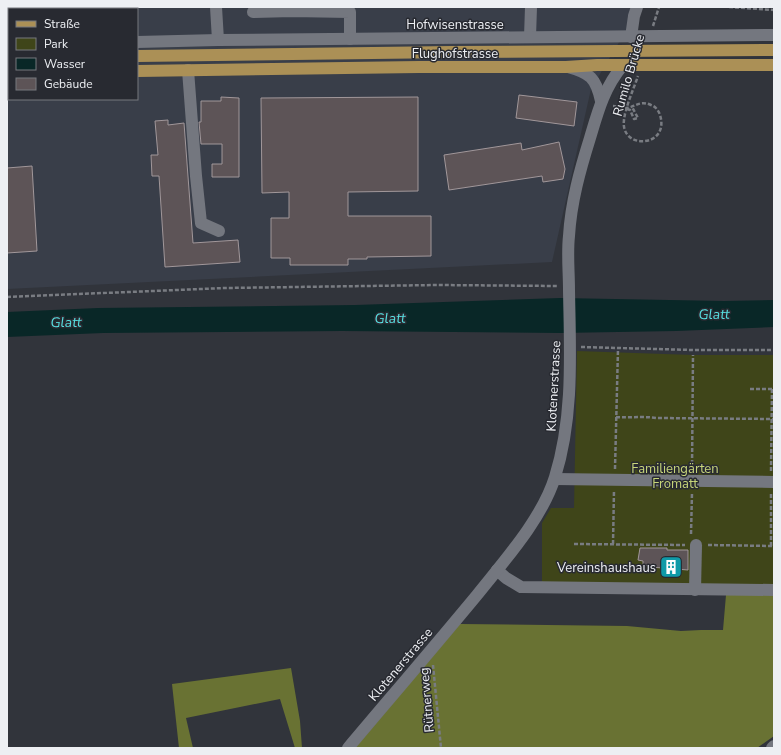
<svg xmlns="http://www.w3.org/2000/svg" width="781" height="755" font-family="'Nunito Sans',sans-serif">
<rect width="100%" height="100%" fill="#31343b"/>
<path fill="#393e49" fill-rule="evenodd" d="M7 7H636V14L591 89 552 262 7 289ZM9 9H137V99H9Z"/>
<path fill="#3f4519" d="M577 351 693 355H774V588L542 584V523L551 508H574Z"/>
<g fill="#697233">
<path d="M726 595H774V736L757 748H355L460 624 627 626 681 631 701 630H723Z"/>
<path d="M291 668 300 721 302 748H295L280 699 186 718 193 748H179L172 684Z"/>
</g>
<path fill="#092727" d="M560 298 724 301 774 300V327L676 331 560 333 342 331 103 333 7 337V312L98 308 355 305Z"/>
<g fill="#5d5457" stroke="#a1979a">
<path d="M519 95 577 102 574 126 516 118Z"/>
<path d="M221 97 239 98V177H212V164H222V144H201L199 122H201V101H221Z"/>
<path d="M418 97V191L348 192V216H431V256L367 257V259H348V265H290V258H271V218H289V192L262 193 261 98Z"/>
<path d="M168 120V125L184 123 193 243 238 240 240 262 165 267 159 176H152L151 155H158L155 121Z"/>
<path d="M559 142 565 169 563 179 543 182 542 176 449 190 444 155 521 143 522 150Z"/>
<path d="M32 166 37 251 7 253V168Z"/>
<path d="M640 548H667V550H688V570L650 567V566L643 565V561L638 560Z"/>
</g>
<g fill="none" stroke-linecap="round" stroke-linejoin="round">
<g stroke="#797c82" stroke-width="2.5" stroke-dasharray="4 2" stroke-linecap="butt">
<path d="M729 7 774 10"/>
<path d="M653 26 659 7"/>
<path d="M613 106C616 106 619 108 622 108 633 110 638 99 651 105 657 107 660 113 661 119 666 148 620 149 624 120 625 108 634 88 638 76"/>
<path d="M627 109 630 110 634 119 638 118 632 107"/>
<path d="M7 297 225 288 437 285 558 286"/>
<path d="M581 347 693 350H774"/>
<path d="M750 389H774"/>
<path d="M616 417C629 418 642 416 656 418L774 419"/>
<path d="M615 469 618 349"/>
<path d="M692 470 693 355"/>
<path d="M771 471 772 389"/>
<path d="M691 534 692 493"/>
<path d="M574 544 685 545"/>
<path d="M613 544 614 490"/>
<path d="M708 545 774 546"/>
<path d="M771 546V494"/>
<path d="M433 665 441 748"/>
</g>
<g stroke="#74777f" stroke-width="12">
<path d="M64 7V9"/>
<path d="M88 7 89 9"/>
<path d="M216 7 218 40"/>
<path d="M253 12 292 11 350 12V39"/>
<path d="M7 26H9"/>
<path d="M530 37 531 7"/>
<path d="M631 37 634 16 637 7"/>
<path d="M137 42 218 40 774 35"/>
<path d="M7 46H9"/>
<path d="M568 67C590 73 596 78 601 101"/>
<path d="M188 70 196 176 201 223 219 231"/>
<path d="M555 479 774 482"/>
<path d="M497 570 506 578 521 587 774 590"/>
<path d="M695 590 696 545"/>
<path d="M348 748C391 697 434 647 477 595 504 561 542 519 555 477 574 416 570 352 569 290 569 272 567 253 569 236 571 202 580 170 590 138 598 111 604 88 623 65"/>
<path d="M772 748 774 746"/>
</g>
<g stroke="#ab9056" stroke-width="12">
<path d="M137 56 452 52 774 50"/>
<path d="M7 59H9"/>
<path d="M137 71 419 67H566L597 65H774"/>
<path d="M7 74H9"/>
</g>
</g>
<defs>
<g id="building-square" transform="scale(1.15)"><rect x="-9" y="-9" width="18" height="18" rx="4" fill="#0f9aa8" stroke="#282a31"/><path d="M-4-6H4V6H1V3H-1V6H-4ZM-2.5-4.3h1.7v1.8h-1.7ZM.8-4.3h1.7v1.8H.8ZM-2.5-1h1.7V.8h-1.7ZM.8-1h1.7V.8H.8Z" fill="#fff"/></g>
</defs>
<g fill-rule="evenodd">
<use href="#building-square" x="671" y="567"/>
</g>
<g text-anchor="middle" stroke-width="3" stroke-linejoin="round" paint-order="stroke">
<g font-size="13" fill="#edeff3" stroke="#282a31">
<text x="455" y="29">Hofwisenstrasse</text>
<text x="455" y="58">Flughofstrasse</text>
<text transform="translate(628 75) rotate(-74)" y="5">Rumilo Brücke</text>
<text transform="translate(553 386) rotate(-87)" y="5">Klotenerstrasse</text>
<text transform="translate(400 664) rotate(-50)" y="5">Klotenerstrasse</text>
<text transform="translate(426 700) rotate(-95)" y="5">Rütnerweg</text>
</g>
<g font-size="13" fill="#c7d57a" stroke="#282a31">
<text x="675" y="473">Familiengärten<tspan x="675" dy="15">Fromatt</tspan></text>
</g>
<g font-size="13" fill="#edeff3" stroke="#282a31" text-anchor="end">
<text x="656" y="572">Vereinshaushaus</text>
</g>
<g font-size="14" font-style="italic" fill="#57dfe1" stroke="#282a31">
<text transform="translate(714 314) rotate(-1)" y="5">Glatt</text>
<text transform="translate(390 318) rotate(-1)" y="5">Glatt</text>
<text transform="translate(66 322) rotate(-1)" y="5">Glatt</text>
</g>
</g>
<rect width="781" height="755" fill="none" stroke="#edeff3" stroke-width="16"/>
<rect x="8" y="8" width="130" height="92" fill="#282a31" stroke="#77797f"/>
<rect x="16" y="21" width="20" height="6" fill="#ab9056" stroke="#77797f"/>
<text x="44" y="28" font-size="12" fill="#edeff3">Straße</text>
<rect x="16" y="38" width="20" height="12" fill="#3f4519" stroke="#77797f"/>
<text x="44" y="48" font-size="12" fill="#edeff3">Park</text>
<rect x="16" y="58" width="20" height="12" fill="#092727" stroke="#77797f"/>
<text x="44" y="68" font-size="12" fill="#edeff3">Wasser</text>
<rect x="16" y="78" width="20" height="12" fill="#5d5457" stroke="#77797f"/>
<text x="44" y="88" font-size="12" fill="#edeff3">Gebäude</text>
</svg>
